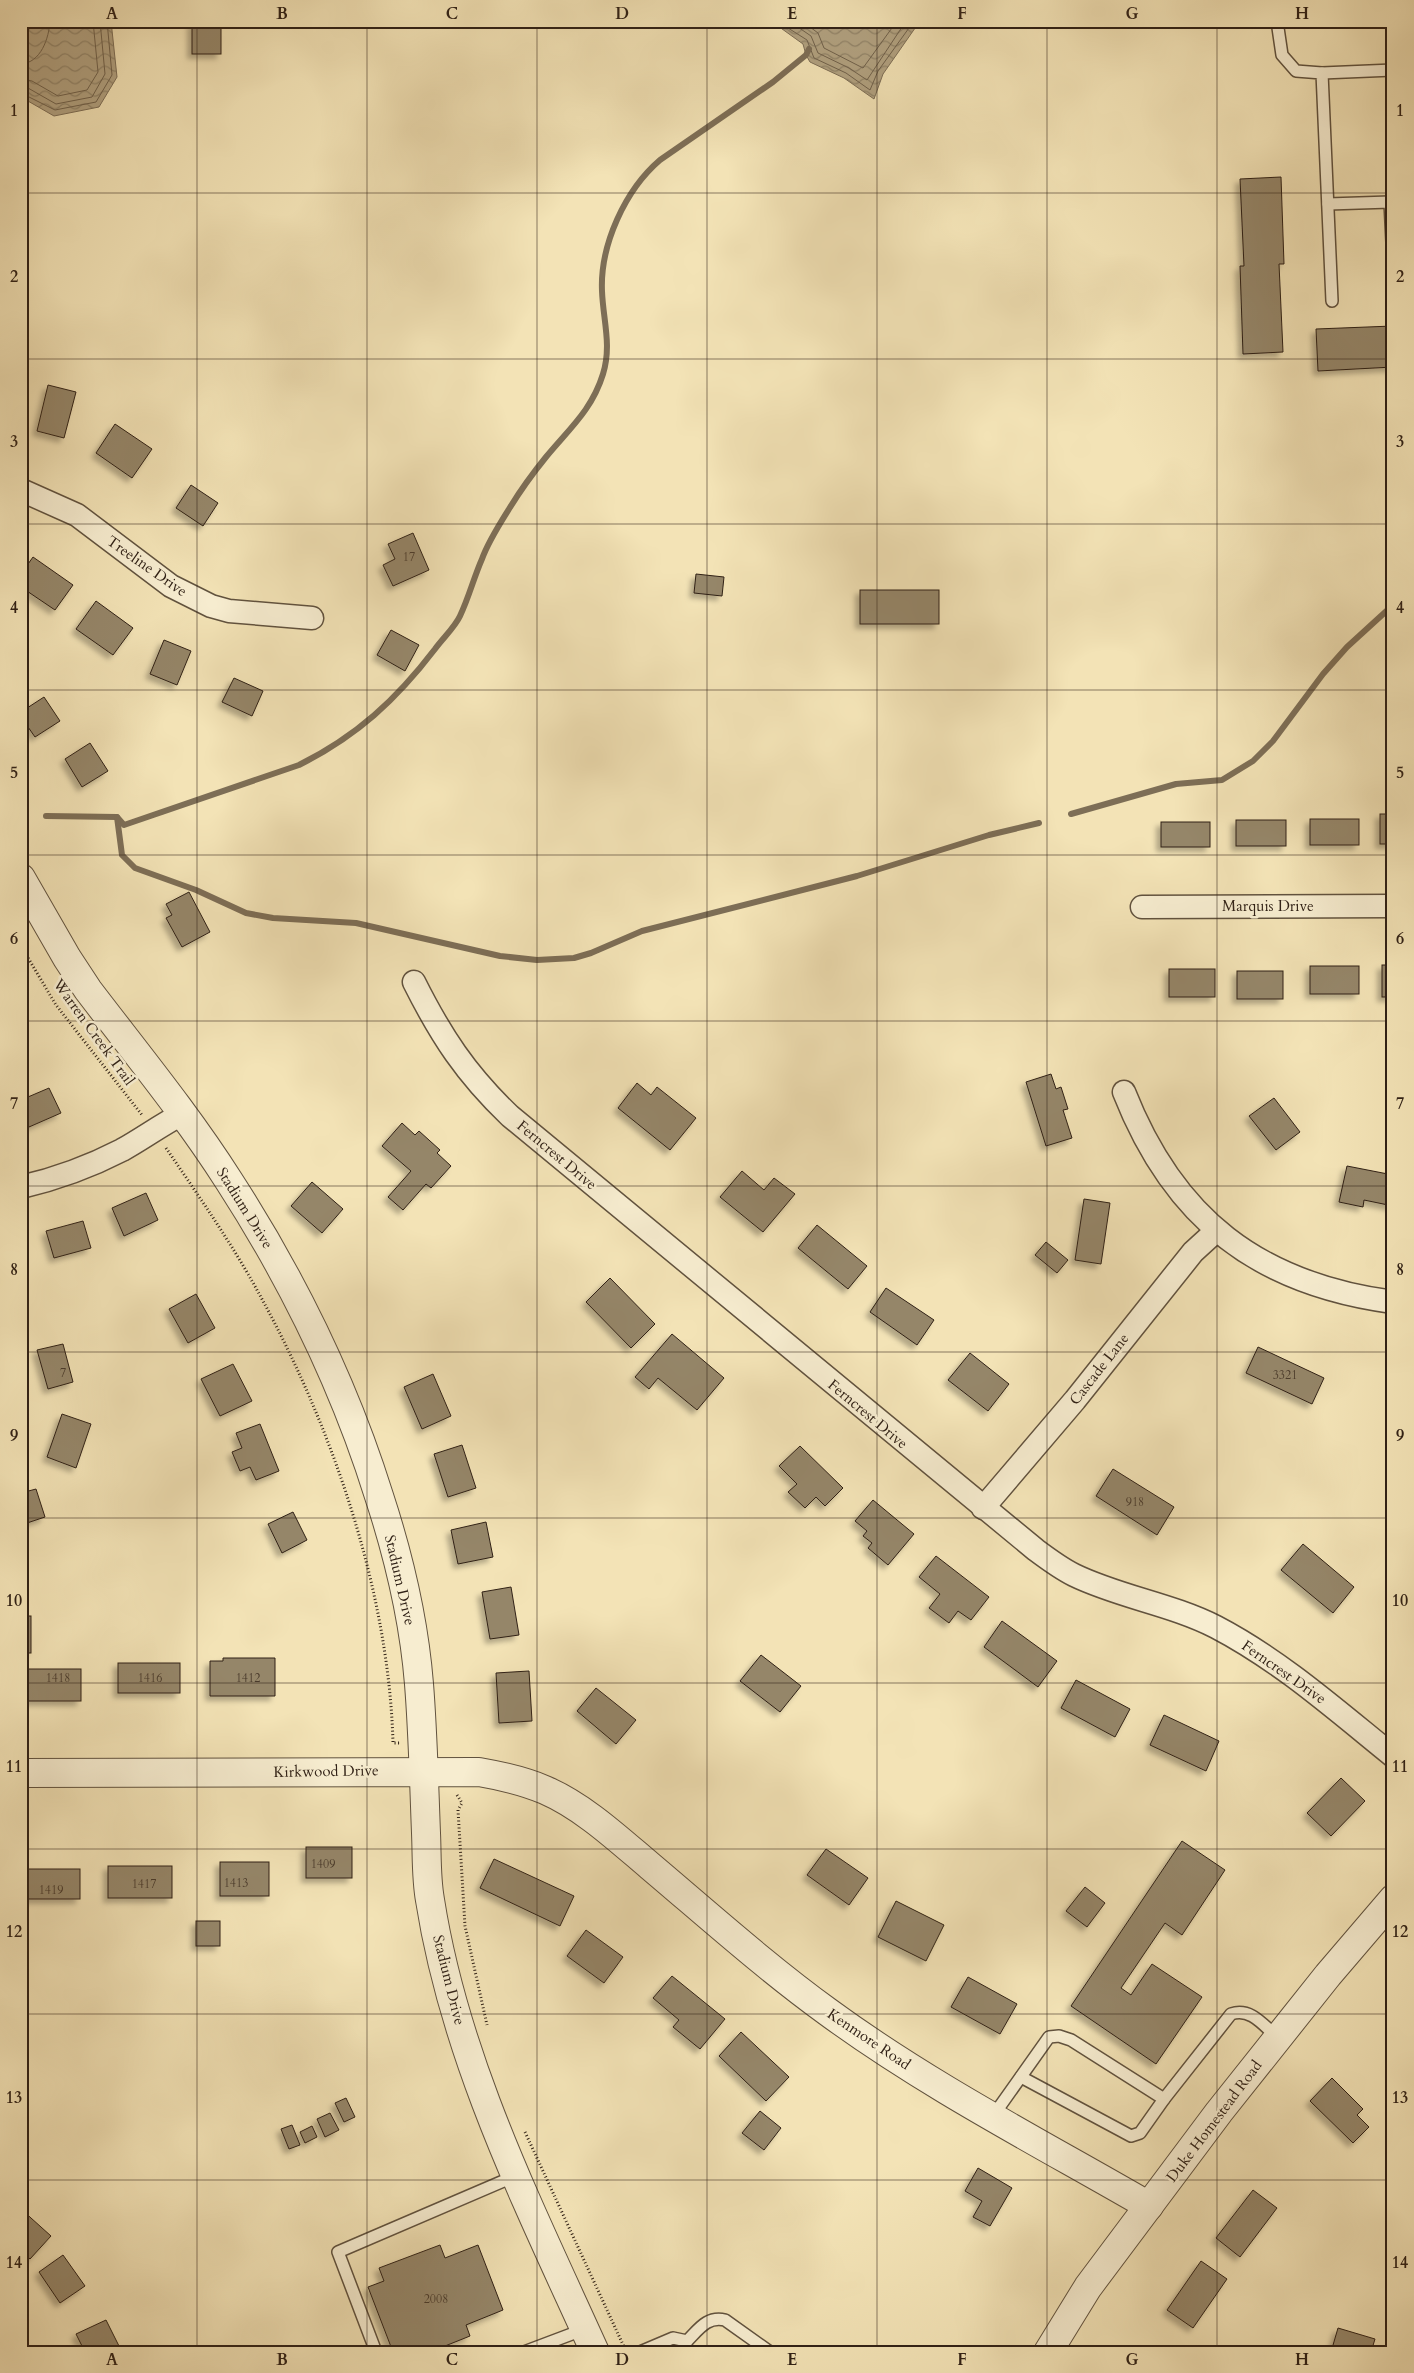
<svg xmlns="http://www.w3.org/2000/svg" width="1414" height="2373" font-family="Cardo,serif">
<defs>
<pattern id="water-waves" width="16" height="10" patternUnits="userSpaceOnUse" patternTransform="scale(1.25)"><rect width="16" height="10" fill="#b1a180"/><path d="M0 5q4-4 8 0t8 0" fill="none" stroke="#908368"/></pattern>
<filter id="shadow"><feDropShadow dx="-4.5" dy="4.5" stdDeviation="2.5" flood-color="#0004"/></filter>
</defs>
<rect width="100%" height="100%" fill="#f3e3b6"/>
<filter id="stains"><feTurbulence type="fractalNoise" baseFrequency=".004" numOctaves="4"/><feColorMatrix values="0 0 0 0 .2 0 0 0 0 .09 0 0 0 0 .02 0 0 0 .5 -.17"/></filter>
<radialGradient id="worn" r=".72"><stop offset=".6" stop-color="#630" stop-opacity="0"/><stop offset="1" stop-color="#630" stop-opacity=".3"/></radialGradient>
<g fill="url(#water-waves)" stroke="#7d6e56">
<path d="M32 21H111L117 77 99 107 54 116 21 97V51Z"/>
<path d="M771 21H920L883 74 874 99 844 78 810 62 806 55 803 44Z"/>
</g>
<g fill="none" stroke-linecap="round" stroke-linejoin="round">
<g stroke="#70614b" stroke-width="1">
<path d="M777 21 807 40 814 58 846 73 870 90 878 71 914 21"/>
<path d="M789 21 811 36 818 53 849 68 867 80 906 21"/>
<path d="M802 21 818 33 824 48 863 68 897 21"/>
<path d="M21 64C41 63 49 38 50 21"/>
<path d="M21 79 32 81 58 96 87 90 98 72 93 21"/>
<path d="M21 87 28 88 56 104 92 97 105 74 100 21"/>
<path d="M21 93 55 110 96 102 112 75 107 21"/>
</g>
<g stroke="#7d6e56" stroke-width="6">
<path d="M1071 814 1176 784 1222 780 1253 761 1273 741 1323 674 1347 647 1393 605"/>
<path d="M46 816 117 817 124 825 299 765C357 736 396 700 435 649 443 638 455 627 460 616 469 597 474 577 482 559 488 542 499 525 509 509 520 491 533 473 546 457 569 429 592 410 603 374 612 345 603 320 602 291 600 245 625 190 660 160L773 82 806 55 809 49"/>
<path d="M117 817 122 855 135 868 196 890 246 913 273 918 356 923 500 956 537 960 574 958 591 953 642 931 857 876 989 835 1039 823"/>
</g>
</g>
<g fill="#958669" stroke="#302116" filter="url(#shadow)">
<rect x="192" y="22" width="29" height="32"/>
<path d="M1281 177 1284 264H1279L1283 352 1243 354 1240 266H1244L1240 179Z"/>
<path d="M1393 326V367L1318 371 1316 329Z"/>
<path d="M48 385 76 392 64 438 37 431Z"/>
<path d="M115 424 152 449 132 478 96 453Z"/>
<path d="M191 485 218 503 203 526 176 508Z"/>
<path d="M413 533 429 570 393 586 383 565 395 559 388 544Z"/>
<path d="M33 557 73 585 55 610 21 587V574Z"/>
<path d="M696 574 724 577 722 596 694 593Z"/>
<rect x="860" y="590" width="79" height="34"/>
<path d="M96 601 133 628 113 655 76 629Z"/>
<path d="M391 630 419 645 405 671 377 655Z"/>
<path d="M164 640 191 651 177 685 150 674Z"/>
<path d="M234 678 263 691 252 716 222 702Z"/>
<path d="M44 697 60 721 35 737 21 717V712Z"/>
<path d="M90 743 108 771 82 787 65 759Z"/>
<rect x="1380" y="814" width="13" height="30"/>
<rect x="1310" y="819" width="49" height="26"/>
<rect x="1236" y="820" width="50" height="26"/>
<rect x="1161" y="822" width="49" height="25"/>
<path d="M189 892 210 932 182 947 166 918 172 915 166 904Z"/>
<rect x="1382" y="965" width="11" height="32"/>
<rect x="1310" y="966" width="49" height="28"/>
<rect x="1169" y="969" width="46" height="28"/>
<rect x="1237" y="971" width="46" height="28"/>
<path d="M1051 1074 1056 1089 1061 1087 1068 1109 1063 1110 1072 1138 1046 1146 1026 1082Z"/>
<path d="M637 1083 651 1095 657 1087 696 1118 670 1150 618 1108Z"/>
<path d="M49 1088 61 1113 29 1127 21 1111V1100Z"/>
<path d="M1274 1098 1300 1132 1276 1150 1249 1116Z"/>
<path d="M402 1123 415 1135 419 1131 440 1150 437 1153 451 1166 431 1188 426 1184 403 1210 388 1197 411 1171 382 1146Z"/>
<path d="M1347 1166 1393 1175V1206L1364 1200 1363 1207 1339 1202Z"/>
<path d="M742 1171 764 1190 774 1178 795 1194 763 1232 720 1197Z"/>
<path d="M312 1182 343 1209 322 1233 291 1206Z"/>
<path d="M146 1193 158 1220 124 1236 112 1208Z"/>
<path d="M1084 1199 1110 1203 1101 1264 1075 1260Z"/>
<path d="M83 1221 91 1248 54 1258 46 1231Z"/>
<path d="M817 1225 867 1266 848 1289 798 1248Z"/>
<path d="M1046 1242 1068 1260 1057 1273 1035 1255Z"/>
<path d="M610 1278 655 1324 631 1348 586 1302Z"/>
<path d="M886 1288 934 1320 917 1345 870 1312Z"/>
<path d="M196 1294 215 1328 188 1343 169 1309Z"/>
<path d="M672 1334 724 1378 697 1410 658 1378 649 1389 635 1377Z"/>
<path d="M63 1344 73 1382 48 1389 37 1350Z"/>
<path d="M1258 1347 1324 1378 1312 1404 1246 1373Z"/>
<path d="M970 1353 1009 1384 988 1411 948 1380Z"/>
<path d="M233 1364 252 1401 220 1416 201 1379Z"/>
<path d="M433 1374 451 1416 422 1429 404 1387Z"/>
<path d="M62 1414 91 1424 76 1468 47 1457Z"/>
<path d="M260 1424 279 1471 256 1480 250 1467 240 1471 232 1452 242 1448 236 1433Z"/>
<path d="M462 1445 476 1488 448 1497 434 1454Z"/>
<path d="M800 1446 843 1488 825 1506 816 1497 805 1508 788 1492 797 1484 779 1466Z"/>
<path d="M1113 1469 1174 1507 1157 1535 1096 1496Z"/>
<path d="M36 1489 45 1517 21 1525V1493Z"/>
<path d="M873 1500 914 1534 888 1565 868 1548 872 1543 863 1536 867 1531 855 1521Z"/>
<path d="M293 1512 307 1540 282 1553 268 1524Z"/>
<path d="M486 1522 493 1557 458 1564 451 1530Z"/>
<path d="M1303 1544 1354 1587 1333 1613 1281 1570Z"/>
<path d="M936 1556 989 1597 971 1620 958 1611 949 1623 929 1608 940 1594 919 1577Z"/>
<path d="M511 1587 519 1635 490 1639 482 1592Z"/>
<rect x="21" y="1616" width="10" height="37"/>
<path d="M1002 1621 1057 1661 1038 1687 984 1647Z"/>
<path d="M761 1655 801 1686 780 1712 740 1681Z"/>
<path d="M223 1658H275V1696H210V1661H223Z"/>
<rect x="118" y="1663" width="62" height="30"/>
<rect x="24" y="1669" width="57" height="32"/>
<path d="M529 1671 532 1721 499 1723 496 1673Z"/>
<path d="M1076 1680 1130 1709 1115 1737 1061 1708Z"/>
<path d="M596 1688 636 1720 616 1744 577 1711Z"/>
<path d="M1164 1715 1219 1741 1206 1771 1150 1745Z"/>
<path d="M1341 1778 1365 1801 1331 1836 1307 1813Z"/>
<path d="M1182 1841 1225 1870 1182 1935 1165 1923 1121 1988 1131 1995 1152 1964 1202 1997 1156 2064 1071 2006Z"/>
<rect x="306" y="1847" width="46" height="31"/>
<path d="M826 1849 868 1878 849 1905 807 1875Z"/>
<path d="M494 1859 574 1896 560 1926 480 1888Z"/>
<rect x="220" y="1862" width="49" height="34"/>
<rect x="108" y="1866" width="64" height="32"/>
<rect x="21" y="1869" width="59" height="30"/>
<path d="M1085 1887 1105 1903 1087 1927 1066 1911Z"/>
<path d="M896 1901 944 1925 926 1961 878 1937Z"/>
<rect x="196" y="1921" width="24" height="25"/>
<path d="M586 1930 623 1957 604 1983 567 1956Z"/>
<path d="M672 1976 725 2019 700 2049 673 2027 679 2020 653 1998Z"/>
<path d="M968 1977 1017 2004 1000 2034 951 2007Z"/>
<path d="M741 2032 789 2077 766 2101 719 2056Z"/>
<path d="M1332 2078 1363 2109 1357 2115 1369 2127 1353 2143 1310 2101Z"/>
<path d="M346 2098 355 2117 344 2122 335 2103Z"/>
<path d="M760 2111 781 2128 764 2150 742 2133Z"/>
<path d="M330 2113 339 2130 325 2137 317 2119Z"/>
<path d="M292 2125 300 2145 289 2149 281 2129Z"/>
<path d="M312 2126 317 2137 305 2143 300 2132Z"/>
<path d="M978 2168 1012 2188 990 2226 973 2217 982 2201 965 2191Z"/>
<path d="M1253 2190 1277 2208 1240 2257 1216 2238Z"/>
<path d="M21 2209 51 2236 30 2259 21 2251Z"/>
<path d="M440 2245 445 2258 478 2245 503 2310 466 2325 470 2336 430 2352H411L409 2347 393 2352 368 2287 384 2281 379 2268Z"/>
<path d="M63 2255 85 2286 60 2303 39 2272Z"/>
<path d="M1201 2261 1227 2279 1193 2328 1167 2310Z"/>
<path d="M106 2320 122 2352H85L76 2334Z"/>
<path d="M1338 2328 1375 2339 1371 2352H1331Z"/>
</g>
<g fill="none" stroke-linecap="round" stroke-linejoin="round">
<g stroke="#61523e" stroke-width="14">
<g id="service">
<path d="M1277 21 1282 55 1296 71 1322 73 1332 301"/>
<path d="M1322 73 1393 70"/>
<path d="M1328 204 1390 202 1393 262"/>
<path d="M1021 2077 1131 2136 1140 2133 1164 2099"/>
<path d="M993 2116 1049 2037 1059 2036 1071 2040 1164 2099 1231 2014C1251 2007 1264 2026 1278 2038"/>
<path d="M687 2341C699 2329 707 2316 725 2320L770 2352"/>
<path d="M376 2352 338 2252 515 2176"/>
<path d="M524 2352 585 2329"/>
<path d="M640 2352 673 2338 687 2341"/>
</g>
</g>
<g stroke="#61523e" stroke-width="25">
<g id="minor">
<path d="M21 490 77 515 171 586 211 606 229 611 312 618"/>
<path d="M1142 907 1393 906"/>
<path d="M414 982C441 1036 466 1074 510 1116L1036 1550C1048 1559 1060 1568 1074 1575 1119 1597 1171 1604 1216 1627 1281 1661 1336 1710 1393 1756"/>
<path d="M1124 1092C1174 1219 1258 1284 1393 1302"/>
<path d="M21 1187C56 1179 91 1166 122 1150 142 1139 161 1125 182 1114"/>
<path d="M983 1508 1075 1400 1193 1252 1216 1231"/>
</g>
</g>
<g stroke="#61523e" stroke-width="30">
<g id="tertiary">
<path d="M21 878 67 958 88 990C136 1053 187 1115 229 1181 293 1280 344 1384 379 1496 399 1557 414 1621 419 1684 423 1734 424 1783 426 1833 427 1855 426 1878 430 1900 455 2060 529 2206 595 2352"/>
<path d="M21 1773 479 1772C502 1776 524 1781 545 1790 584 1807 618 1839 650 1866 708 1915 766 1967 828 2012 929 2086 1042 2144 1149 2206"/>
<path d="M1048 2352 1088 2287 1219 2112 1328 1975 1393 1899"/>
</g>
</g>
<g stroke="#302116" stroke-width="3" stroke-dasharray="1 2.5" stroke-linecap="butt">
<path d="M21 946 56 1005 142 1115"/>
<path d="M166 1148C200 1198 235 1248 263 1301 334 1432 389 1594 393 1743H400"/>
<path d="M457 1795 462 1803 458 1810 465 1926 487 2025"/>
<path d="M525 2132 625 2349"/>
</g>
<use href="#service" stroke="#f7edd0" stroke-width="11"/>
<use href="#minor" stroke="#f7edd0" stroke-width="22"/>
<use href="#tertiary" stroke="#f7edd0" stroke-width="28"/>
</g>
<path fill="none" stroke="#302116" stroke-width="1" stroke-opacity="0.55" d="M197 21V2352M367 21V2352M537 21V2352M707 21V2352M877 21V2352M1047 21V2352M1217 21V2352M21 193H1393M21 359H1393M21 524H1393M21 690H1393M21 855H1393M21 1021H1393M21 1186H1393M21 1352H1393M21 1518H1393M21 1683H1393M21 1849H1393M21 2014H1393M21 2180H1393"/>
<g text-anchor="middle" stroke-width="5" stroke-linejoin="round" paint-order="stroke">
<g font-size="12" fill="#493a2b">
<text x="409" y="561">17</text>
<text x="63" y="1377">7</text>
<text x="1285" y="1379">3321</text>
<text x="1135" y="1506">918</text>
<text x="58" y="1682">1418</text>
<text x="150" y="1682">1416</text>
<text x="248" y="1682">1412</text>
<text x="323" y="1868">1409</text>
<text x="236" y="1887">1413</text>
<text x="144" y="1888">1417</text>
<text x="51" y="1894">1419</text>
<text x="436" y="2303">2008</text>
</g>
<g font-size="15" fill="#302116" stroke="#f7edd0">
<text transform="translate(147 566) rotate(35)" y="5">Treeline Drive</text>
<text x="1268" y="911">Marquis Drive</text>
<text transform="translate(94 1032) rotate(54)" y="5">Warren Creek Trail</text>
<text transform="translate(557 1155) rotate(40)" y="5">Ferncrest Drive</text>
<text transform="translate(245 1208) rotate(58)" y="5">Stadium Drive</text>
<text transform="translate(1099 1369) rotate(-52)" y="5">Cascade Lane</text>
<text transform="translate(868 1414) rotate(40)" y="5">Ferncrest Drive</text>
<text transform="translate(400 1580) rotate(77)" y="5">Stadium Drive</text>
<text transform="translate(1284 1672) rotate(35)" y="5">Ferncrest Drive</text>
<text transform="translate(326 1771) rotate(-1)" y="5">Kirkwood Drive</text>
<text transform="translate(449 1980) rotate(76)" y="5">Stadium Drive</text>
<text transform="translate(869 2039) rotate(34)" y="5">Kenmore Road</text>
<text transform="translate(1214 2121) rotate(-53)" y="5">Duke Homestead Road</text>
</g>
</g>
<rect width="1414" height="2373" fill="none" stroke="#f3e3b6" stroke-width="55"/>
<rect x="28" y="28" width="1358" height="2318" fill="none" stroke="#302116" stroke-width="2"/>
<g font-size="16" text-anchor="middle" font-weight="bold" fill="#302116">
<text x="112" y="19">A</text>
<text x="282" y="19">B</text>
<text x="452" y="19">C</text>
<text x="622" y="19">D</text>
<text x="792" y="19">E</text>
<text x="962" y="19">F</text>
<text x="1132" y="19">G</text>
<text x="1302" y="19">H</text>
<text x="14" y="116">1</text>
<text x="1400" y="116">1</text>
<text x="14" y="282">2</text>
<text x="1400" y="282">2</text>
<text x="14" y="447">3</text>
<text x="1400" y="447">3</text>
<text x="14" y="613">4</text>
<text x="1400" y="613">4</text>
<text x="14" y="778">5</text>
<text x="1400" y="778">5</text>
<text x="14" y="944">6</text>
<text x="1400" y="944">6</text>
<text x="14" y="1109">7</text>
<text x="1400" y="1109">7</text>
<text x="14" y="1275">8</text>
<text x="1400" y="1275">8</text>
<text x="14" y="1441">9</text>
<text x="1400" y="1441">9</text>
<text x="14" y="1606">10</text>
<text x="1400" y="1606">10</text>
<text x="14" y="1772">11</text>
<text x="1400" y="1772">11</text>
<text x="14" y="1937">12</text>
<text x="1400" y="1937">12</text>
<text x="14" y="2103">13</text>
<text x="1400" y="2103">13</text>
<text x="14" y="2268">14</text>
<text x="1400" y="2268">14</text>
<text x="112" y="2365">A</text>
<text x="282" y="2365">B</text>
<text x="452" y="2365">C</text>
<text x="622" y="2365">D</text>
<text x="792" y="2365">E</text>
<text x="962" y="2365">F</text>
<text x="1132" y="2365">G</text>
<text x="1302" y="2365">H</text>
</g>
<rect width="100%" height="100%" filter="url(#stains)"/>
<rect width="100%" height="100%" fill="url(#worn)"/>
</svg>
